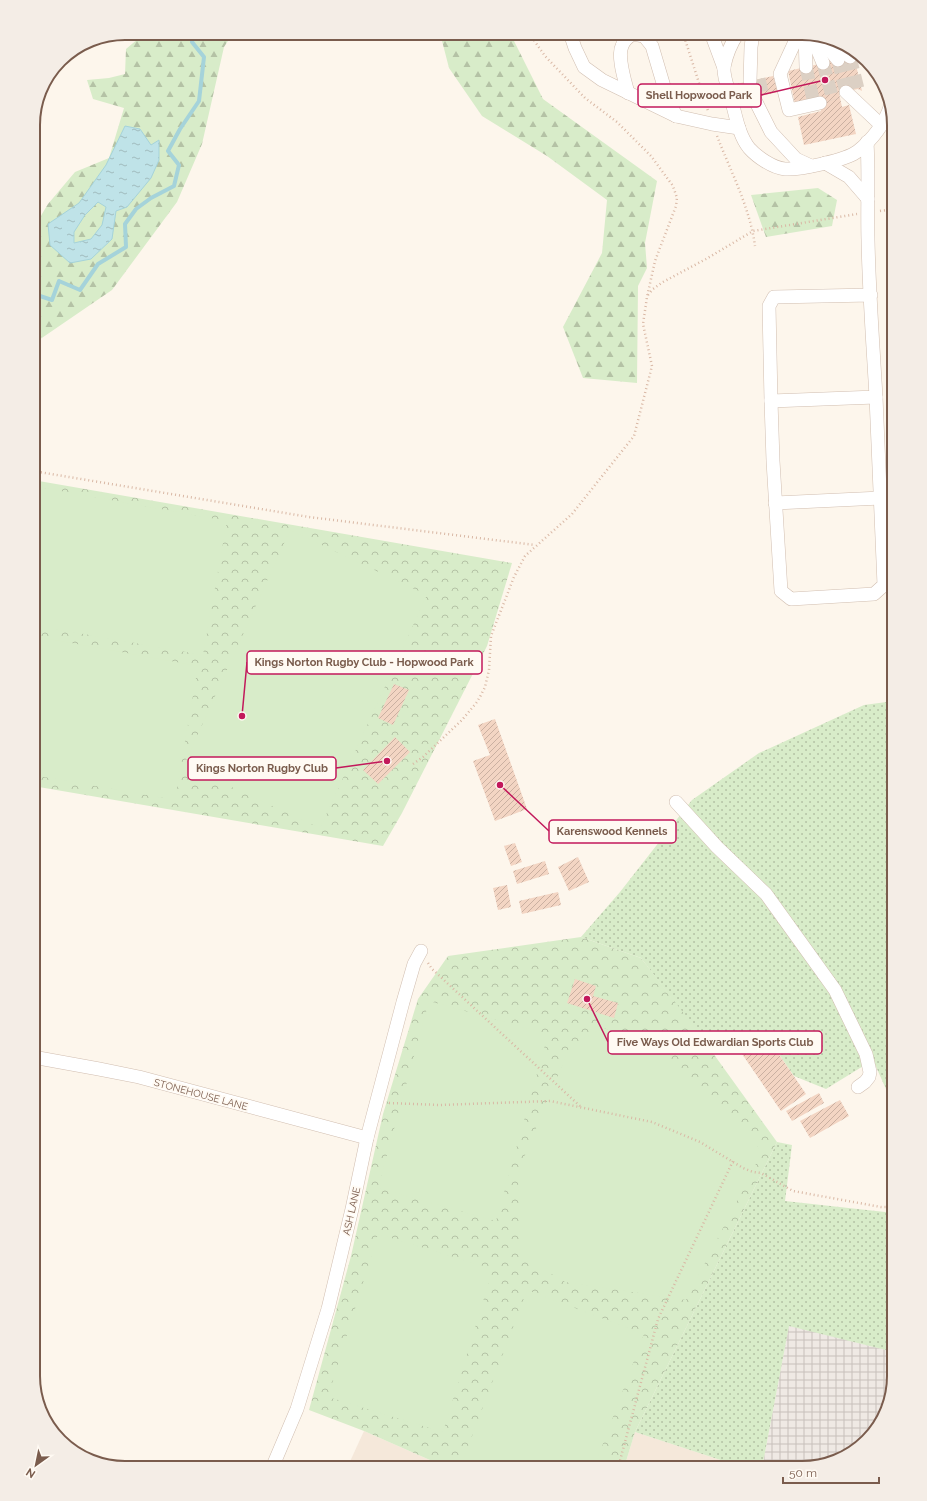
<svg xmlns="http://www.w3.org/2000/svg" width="927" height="1501" font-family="Raleway,sans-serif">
<defs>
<pattern id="industrial-grid" width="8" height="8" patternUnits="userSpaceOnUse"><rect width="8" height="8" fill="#efe9e4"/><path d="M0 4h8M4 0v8" fill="none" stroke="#c7c0bb"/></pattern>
<pattern id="grass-dots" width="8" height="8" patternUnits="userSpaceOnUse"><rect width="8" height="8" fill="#d8ecc9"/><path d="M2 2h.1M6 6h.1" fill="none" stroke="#b4c2a5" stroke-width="1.8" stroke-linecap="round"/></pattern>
<pattern id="forest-firs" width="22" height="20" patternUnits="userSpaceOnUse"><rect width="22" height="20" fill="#d8ecc9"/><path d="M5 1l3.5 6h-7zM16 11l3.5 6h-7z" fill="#b4c2a5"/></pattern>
<pattern id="park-crowns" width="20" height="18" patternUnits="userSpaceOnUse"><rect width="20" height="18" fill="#d8ecc9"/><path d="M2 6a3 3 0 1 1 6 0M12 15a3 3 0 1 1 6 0" fill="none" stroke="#b4c2a5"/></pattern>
<pattern id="water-ripples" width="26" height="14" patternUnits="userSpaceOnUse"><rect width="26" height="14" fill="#bfe3e8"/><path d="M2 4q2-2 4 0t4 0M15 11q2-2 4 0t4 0" fill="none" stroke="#a0bbbe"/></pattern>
<pattern id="building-hatch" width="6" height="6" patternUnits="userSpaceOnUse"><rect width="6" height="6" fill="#f3d5c3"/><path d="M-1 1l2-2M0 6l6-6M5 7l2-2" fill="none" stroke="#cab0a1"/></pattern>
</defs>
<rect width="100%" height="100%" fill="#fdf6ec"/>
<g fill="#f5e8da">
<path d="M364 1431 448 1468H347Z"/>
<path d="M635 1432 745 1468H624Z"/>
</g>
<path fill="url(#industrial-grid)" d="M789 1325 894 1352V1377L879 1427 843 1458 802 1468H762Z"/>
<g fill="url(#grass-dots)">
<path d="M894 701V1107L873 1060 826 1089 794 1076 765 1034 740 1051 736 1047 700 1036 641 958 581 937 620 892 692 800 759 753 864 705Z"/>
<path d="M777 1142 792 1145 785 1201 894 1213V1352L789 1326 762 1468H745L635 1432Z"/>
</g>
<g fill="url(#forest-firs)">
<path d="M145 33H233L224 47 202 144 177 202 112 290 33 344V229L48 204 75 172 109 158 124 108 93 99 87 80 109 78 125 74 126 49Z"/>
<path d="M440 33H510L543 99 657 181 645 243 647 268 638 286 637 383 583 378 563 327 602 253 607 200 547 156 482 116 449 68Z"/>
<path d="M818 188 837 200 832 226 766 237 751 195Z"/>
<rect x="893" y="232" width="1" height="176"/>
</g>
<g fill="url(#park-crowns)">
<path d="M33 480 512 563 487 646 402 813 383 846 33 786Z"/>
<path d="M581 937 641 958 692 1024 777 1142 635 1432 624 1468H448L364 1431 309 1410 351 1256 383 1114 418 999 448 956Z"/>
</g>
<g fill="#d8ecc9">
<path d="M33 486 227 521 203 655 33 625Z"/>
<path d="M290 530 427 595 320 828 184 765Z"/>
<path d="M33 636 198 666 175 800 33 775Z"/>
<path d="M429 1001 548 1034 496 1221 378 1188Z"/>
<path d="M603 1028 631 1036 662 1054 751 1138 762 1152 686 1300 565 1282 520 1255 518 1172 570 1046Z"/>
<path d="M378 1234 493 1269 443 1432 328 1397Z"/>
<path d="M527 1290 644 1334 594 1468H485L463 1460Z"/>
</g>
<path fill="url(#water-ripples)" stroke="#a5d3da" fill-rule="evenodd" d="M125 126 140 129 151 145 159 140V160L151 178 127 207 116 211 112 239 91 259 70 263 50 245 48 224 79 203 106 165ZM98 202 106 207 102 225 91 239 74 243V232L85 215Z"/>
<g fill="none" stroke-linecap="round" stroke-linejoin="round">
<path stroke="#a5d3da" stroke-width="4" d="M33 306 40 296 52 300 59 281 80 290 98 264 126 247 125 224 136 209 151 198 174 186 179 165 168 151 180 129 199 101 204 57 192 42 193 33"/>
</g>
<g fill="url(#building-hatch)">
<path d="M854 56 862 91 858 89 839 93 842 107 849 105 856 134 804 145 798 117 821 111 818 98 795 104 788 71Z"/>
<path d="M773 76 778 92 740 101 736 84Z"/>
<path d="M394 684 409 690 393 725 378 718Z"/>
<path d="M495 719 527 809 495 821 473 761 490 755 478 725Z"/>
<path d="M395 737 410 752 378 784 363 770Z"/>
<path d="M515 843 522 862 511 866 504 846Z"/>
<path d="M578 857 589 882 569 891 558 867Z"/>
<path d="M545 861 549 874 517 884 513 871Z"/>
<path d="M507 885 511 907 498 910 493 888Z"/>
<path d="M558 892 561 905 522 914 519 901Z"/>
<path d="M575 979 596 986 593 996 618 1003 614 1018 567 1003Z"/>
<path d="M765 1034 806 1094 781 1111 740 1051Z"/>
<path d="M819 1093 824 1103 792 1121 786 1111Z"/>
<path d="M840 1100 849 1116 810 1138 800 1121Z"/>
</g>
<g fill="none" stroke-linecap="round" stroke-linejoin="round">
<g stroke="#dcd0c4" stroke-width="13" stroke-dasharray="13 6" stroke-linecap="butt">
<path d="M850 57 858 89"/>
<path d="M838 60 846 92"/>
<path d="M823 63 833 100"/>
<path d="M806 67 813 99"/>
<path d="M759 79 763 96"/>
</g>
<g stroke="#d1beb0" stroke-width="14">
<g id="minor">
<path d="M570 33 575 48 584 67 602 80 676 116 712 124 739 128"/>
<path d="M711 33 724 68"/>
<path d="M738 33C732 42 726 56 724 67 723 77 729 90 731 99 736 115 738 134 749 148 757 157 773 168 785 169 800 170 847 160 858 151 872 140 885 123 890 107"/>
<path d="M799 33 780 74 789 110 820 103"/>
<path d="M805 33 806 67"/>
<path d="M811 34 823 63"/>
<path d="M819 37 838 60"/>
<path d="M830 41 850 57"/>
<path d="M750 81 751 47 753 33"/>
<path d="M846 92 881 125"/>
<path d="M628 93C625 81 617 57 622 46 624 40 628 37 633 34L644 36 652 46 668 100 676 116"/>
<path d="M754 98 771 132 796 159 811 166"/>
<path d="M867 142C869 175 867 207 868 240 869 292 873 345 876 397L771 401 769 306 774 297 871 295"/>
<path d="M825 163 849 177 868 199"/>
<path d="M771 401 773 461 781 591 791 599 874 594 884 585 876 397"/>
<path d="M775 503 881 498"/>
<path d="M676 802 717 847 766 894 835 990 866 1054 870 1072 869 1077 865 1082 858 1087"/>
<path d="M33 1057 99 1069 139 1077 367 1138"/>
<path d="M272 1468 297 1409 328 1309 352 1209 367 1138 403 1002 414 964 421 951"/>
</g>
</g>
<g stroke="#d9b8a5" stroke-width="2.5" stroke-dasharray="1 3" stroke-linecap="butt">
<path d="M683 33 708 111"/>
<path d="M717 136C731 172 750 208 755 246"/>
<path d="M880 211 894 209"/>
<path d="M648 295 653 289 663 282 706 259 753 231 857 214"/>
<path d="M33 471 309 517 535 545"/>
<path d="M413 764 423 757 462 720 477 702 481 695 485 687 489 670 491 636 514 577 525 556 572 514 634 436 652 366 643 324 647 297 655 261 676 206 677 198 673 186 651 156 617 122 585 98 545 56 529 33"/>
<path d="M428 963 432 969 582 1108"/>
<path d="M389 1103 440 1105 550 1101 652 1122 700 1142 743 1168 753 1172 761 1173 793 1191 881 1207H894"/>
<path d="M618 1468 658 1319 733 1161"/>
</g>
<use href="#minor" stroke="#fff" stroke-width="13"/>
</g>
<g text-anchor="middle" stroke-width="3.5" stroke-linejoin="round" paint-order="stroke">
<g font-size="10" fill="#7a5c4d" stroke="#fffaf3">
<text transform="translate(201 1094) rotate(15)" y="4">STONEHOUSE LANE</text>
<text transform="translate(351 1211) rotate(-77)" y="4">ASH LANE</text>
</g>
</g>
<path d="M0 0H927V1501H0ZM125 40H802A85 85 0 0 1 887 125V1376A85 85 0 0 1 802 1461H125A85 85 0 0 1 40 1376V125A85 85 0 0 1 125 40Z" fill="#f4ede6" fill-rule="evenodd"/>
<path fill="none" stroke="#7a5c4d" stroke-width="2" d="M125 40H802A85 85 0 0 1 887 125V1376A85 85 0 0 1 802 1461H125A85 85 0 0 1 40 1376V125A85 85 0 0 1 125 40Z"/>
<path fill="none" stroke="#c2185b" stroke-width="1.5" d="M825 80L761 95M242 716L247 662M387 761L336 768M500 785L549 831M587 999L608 1042"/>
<g fill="#c2185b" stroke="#fffaf3" stroke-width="1.5">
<circle cx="825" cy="80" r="4"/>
<circle cx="242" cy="716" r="4"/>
<circle cx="387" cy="761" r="4"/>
<circle cx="500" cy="785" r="4"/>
<circle cx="587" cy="999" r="4"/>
</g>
<g fill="#fffaf3" stroke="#c2185b" stroke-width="1.5">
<rect x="638" y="84" width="123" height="23" rx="4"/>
<rect x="247" y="651" width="235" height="23" rx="4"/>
<rect x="188" y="757" width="148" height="23" rx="4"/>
<rect x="549" y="820" width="127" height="23" rx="4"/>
<rect x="608" y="1031" width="214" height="23" rx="4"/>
</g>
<g font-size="11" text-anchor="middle" font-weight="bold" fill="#7a5c4d">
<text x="699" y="99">Shell Hopwood Park</text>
<text x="364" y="666">Kings Norton Rugby Club - Hopwood Park</text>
<text x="262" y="772">Kings Norton Rugby Club</text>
<text x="612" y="835">Karenswood Kennels</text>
<text x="715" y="1046">Five Ways Old Edwardian Sports Club</text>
</g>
<g transform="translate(36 1465) rotate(213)" stroke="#fffaf3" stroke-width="3" paint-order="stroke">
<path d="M0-3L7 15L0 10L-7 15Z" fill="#7a5c4d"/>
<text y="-6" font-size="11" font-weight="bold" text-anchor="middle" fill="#7a5c4d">N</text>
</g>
<path d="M783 1477v6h96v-6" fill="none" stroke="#7a5c4d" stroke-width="2"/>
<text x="789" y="1477" font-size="12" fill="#7a5c4d" stroke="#fffaf3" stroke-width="3" paint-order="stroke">50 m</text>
</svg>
